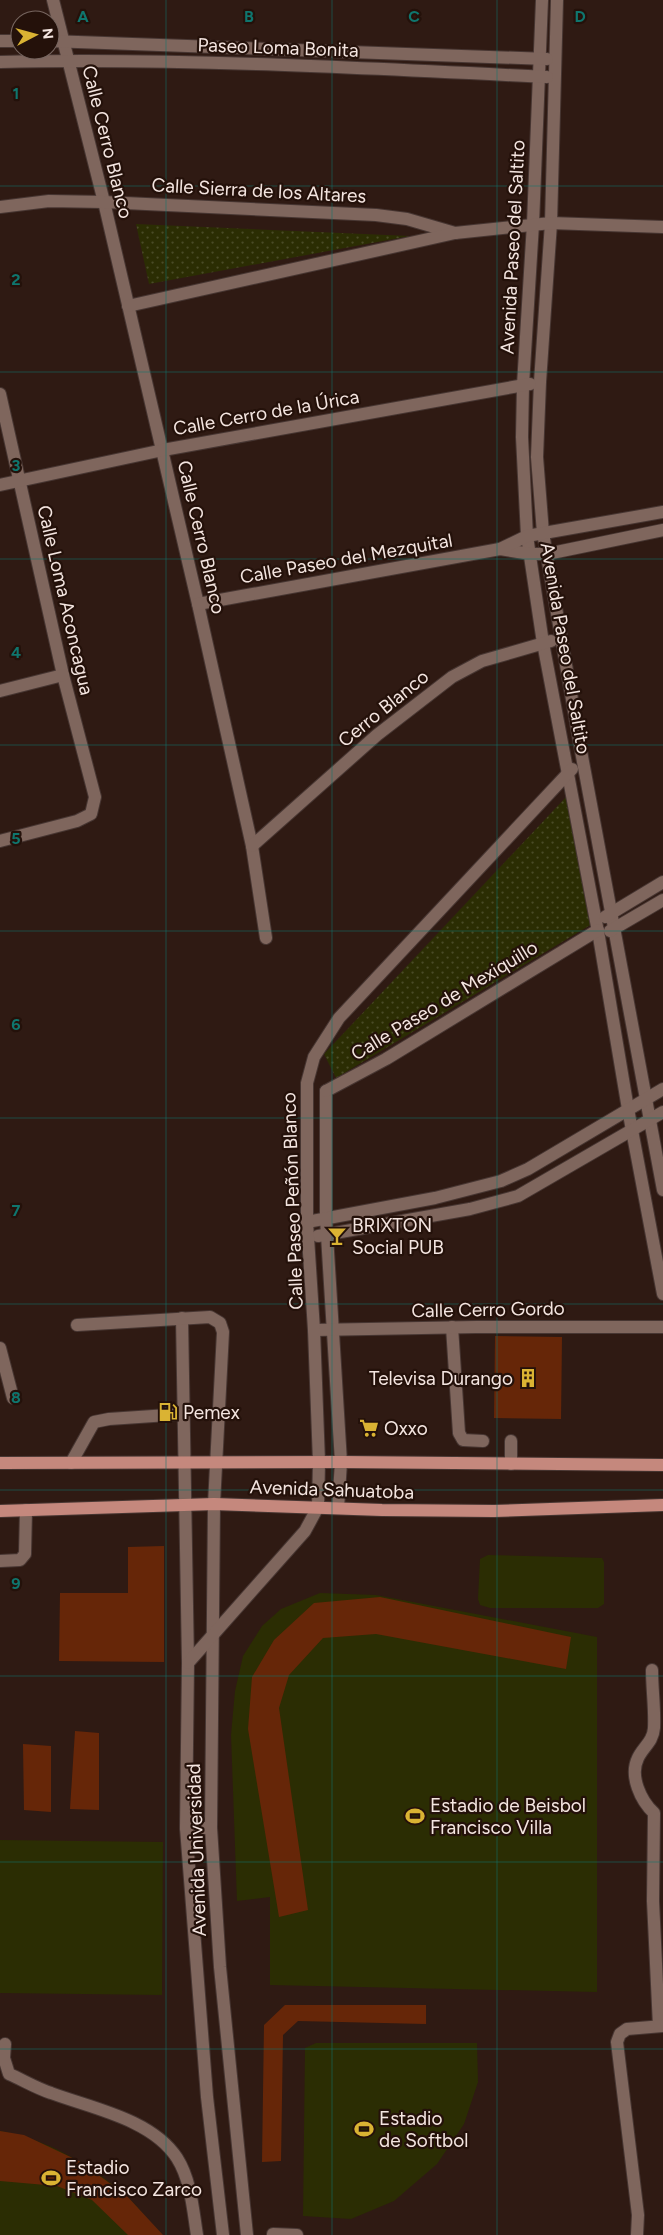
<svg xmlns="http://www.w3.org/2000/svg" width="663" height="2235" font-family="Figtree,sans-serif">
<defs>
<pattern id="park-dots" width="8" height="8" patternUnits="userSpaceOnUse" patternTransform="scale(1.25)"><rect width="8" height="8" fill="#2b2d03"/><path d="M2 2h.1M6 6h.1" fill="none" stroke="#4a4b27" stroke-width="1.8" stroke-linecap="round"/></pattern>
</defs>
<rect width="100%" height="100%" fill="#2f1a13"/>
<g fill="#2b2d03">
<path d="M488 1555 602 1558 604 1562V1604L598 1608H490L480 1605 478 1599 480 1559Z"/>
<path d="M320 1593 376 1595 597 1637V1992L270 1985V1897L237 1901 231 1735 235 1691 243 1656 262 1626 281 1609Z"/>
<path d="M0 1840 163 1842 162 1995 0 1993Z"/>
<path d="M316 2043H477L478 2082 464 2124 437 2164 394 2201 351 2219 303 2216 305 2048Z"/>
<path d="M0 2131C46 2139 90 2164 125 2195 138 2206 149 2222 161 2235H0Z"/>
</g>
<g fill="url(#park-dots)">
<path d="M136 224 410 236 149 284Z"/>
<path d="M567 796 592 924 336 1078 324 1054Z"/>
</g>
<g fill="#662608">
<path d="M495 1336 562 1337 561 1419 494 1418Z"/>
<path d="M164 1546V1662L59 1661 60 1593H128V1547Z"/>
<path d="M380 1597 571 1637 566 1669 376 1634 323 1638 289 1675 279 1708 308 1910 279 1917 248 1729 252 1677 274 1640 314 1603Z"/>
<path d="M75 1731 99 1733V1810L70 1809Z"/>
<path d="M23 1744 51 1746V1812L24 1810Z"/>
<path d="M285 2005H426V2024L298 2021 283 2035 281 2161 262 2162 264 2025Z"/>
<path d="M0 2131 24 2135 79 2161 126 2195 163 2235H128L92 2200 57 2186 0 2181Z"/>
</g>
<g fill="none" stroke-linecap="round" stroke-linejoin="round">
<g stroke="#473632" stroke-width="14">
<g id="minor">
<path d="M53 0 104 202 198 604 252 846 266 938"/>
<path d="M542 0 533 224 523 385 522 437 527 536 543 643 599 937 628 1109 663 1294"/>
<path d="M557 0 551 223 540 382 537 457 543 533 581 751 663 1190"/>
<path d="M0 41H20"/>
<path d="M50 41 547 59"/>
<path d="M0 62C182 58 365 68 547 77"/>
<path d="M0 207 49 201 104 202 376 215 407 219 455 233"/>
<path d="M128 306 455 233 551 223 663 227"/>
<path d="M0 394 63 675 95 797 91 814 77 821 0 841"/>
<path d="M0 485 163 450 530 384"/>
<path d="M500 549 530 554H547L663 530"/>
<path d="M198 604 500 549 527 536 663 512"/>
<path d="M0 691 63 675"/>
<path d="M252 846 377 735 452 677 482 661 551 641"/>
<path d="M605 917 663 882"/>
<path d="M610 931 663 900"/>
<path d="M326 1091V1219L341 1462 338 1508"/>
<path d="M326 1091 386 1059 598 930"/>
<path d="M307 1222 435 1198 501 1181 528 1169 663 1089"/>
<path d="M318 1236 470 1209 518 1196 663 1112"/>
<path d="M182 1318 188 1663 186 1828 207 2097 223 2235"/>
<path d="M77 1325 210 1317 220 1323 223 1332 214 1504 211 1828 220 1967 247 2235"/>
<path d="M452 1327 459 1433 463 1440 483 1441"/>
<path d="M314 1330 476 1327H663"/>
<path d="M0 1348 13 1398"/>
<path d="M511 1441V1464"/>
<path d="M71 1463 94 1422 109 1419 183 1414"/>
<path d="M0 1561 20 1560 25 1554 26 1510"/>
<path d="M188 1663 305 1531 318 1507 319 1462 314 1330 307 1222V1083L314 1057 339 1018 572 769"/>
<path d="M652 1670C652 1689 655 1709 654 1728 653 1742 643 1747 638 1758 629 1776 641 1801 654 1813L653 1901 659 2026"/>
<path d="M186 1828H211"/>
<path d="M5 2044 4 2058 9 2074C23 2080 36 2088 51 2093 91 2108 152 2119 177 2158 191 2180 193 2210 197 2235"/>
<path d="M273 2234 297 2235"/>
<path d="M637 2235 638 2215 617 2042 620 2034 627 2029 663 2026"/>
</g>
</g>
<g stroke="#473632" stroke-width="14">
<g id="major">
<path d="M0 1463 341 1462 663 1465"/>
<path d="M0 1511 214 1504 382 1510 494 1511 663 1505"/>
</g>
</g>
<use href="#minor" stroke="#7f665d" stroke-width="12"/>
<use href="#major" stroke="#c5887d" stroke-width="12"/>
</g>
<path fill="none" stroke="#0f766e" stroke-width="1" stroke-opacity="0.55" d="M166 0V2235M332 0V2235M497 0V2235M0 186H663M0 372H663M0 559H663M0 745H663M0 931H663M0 1118H663M0 1304H663M0 1490H663M0 1676H663M0 1862H663M0 2049H663"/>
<defs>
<g id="bar-bare" transform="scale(1.5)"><path d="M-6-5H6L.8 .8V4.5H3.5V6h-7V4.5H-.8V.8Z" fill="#dab333" stroke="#24110a" stroke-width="2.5" paint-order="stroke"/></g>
<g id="building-bare" transform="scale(1.5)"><path d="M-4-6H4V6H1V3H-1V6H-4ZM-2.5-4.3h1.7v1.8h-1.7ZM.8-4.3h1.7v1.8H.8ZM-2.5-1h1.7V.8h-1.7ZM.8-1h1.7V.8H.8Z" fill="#dab333" stroke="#24110a" stroke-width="2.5" paint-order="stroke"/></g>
<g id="fuel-bare" transform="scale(1.5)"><path d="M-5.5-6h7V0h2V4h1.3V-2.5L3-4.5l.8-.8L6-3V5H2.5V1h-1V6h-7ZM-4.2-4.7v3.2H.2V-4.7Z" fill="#dab333" stroke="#24110a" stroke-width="2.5" paint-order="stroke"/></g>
<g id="supermarket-bare" transform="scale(1.5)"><path d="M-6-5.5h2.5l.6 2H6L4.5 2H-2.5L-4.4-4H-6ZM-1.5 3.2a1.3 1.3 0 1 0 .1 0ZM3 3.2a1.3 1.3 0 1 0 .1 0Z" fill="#dab333" stroke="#24110a" stroke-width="2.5" paint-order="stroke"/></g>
<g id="stadium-bare" transform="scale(1.5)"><path d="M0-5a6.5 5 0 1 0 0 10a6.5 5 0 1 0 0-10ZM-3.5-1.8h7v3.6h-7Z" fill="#dab333" stroke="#24110a" stroke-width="2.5" paint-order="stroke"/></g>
</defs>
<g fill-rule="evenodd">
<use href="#bar-bare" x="337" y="1236"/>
<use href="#building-bare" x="528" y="1378"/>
<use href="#fuel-bare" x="168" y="1412"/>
<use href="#supermarket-bare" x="369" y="1428"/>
<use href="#stadium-bare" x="415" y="1816"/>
<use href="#stadium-bare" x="364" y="2129"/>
<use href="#stadium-bare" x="51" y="2178"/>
</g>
<g text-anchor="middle" stroke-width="4.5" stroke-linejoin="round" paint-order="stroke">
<g font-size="19" fill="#f4e5e0" stroke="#24110a">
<text transform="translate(278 47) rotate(2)" y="7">Paseo Loma Bonita</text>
<text transform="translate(108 142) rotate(76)" y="7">Calle Cerro Blanco</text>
<text transform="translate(259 190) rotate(3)" y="7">Calle Sierra de los Altares</text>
<text transform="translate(512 247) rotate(-87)" y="7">Avenida Paseo del Saltito</text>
<text transform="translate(266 412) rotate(-10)" y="7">Calle Cerro de la Úrica</text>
<text transform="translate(202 537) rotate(77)" y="7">Calle Cerro Blanco</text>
<text transform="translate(346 558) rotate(-10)" y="7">Calle Paseo del Mezquital</text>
<text transform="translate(66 600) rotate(77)" y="7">Calle Loma Aconcagua</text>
<text transform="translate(566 648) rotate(80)" y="7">Avenida Paseo del Saltito</text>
<text transform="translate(383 708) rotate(-39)" y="7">Cerro Blanco</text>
<text transform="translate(444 1000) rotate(-31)" y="7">Calle Paseo de Mexiquillo</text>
<text transform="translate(292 1201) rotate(-92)" y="7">Calle Paseo Peñón Blanco</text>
<text transform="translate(488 1309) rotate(-1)" y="7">Calle Cerro Gordo</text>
<text transform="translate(332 1489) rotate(2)" y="7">Avenida Sahuatoba</text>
<text transform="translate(196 1850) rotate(-92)" y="7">Avenida Universidad</text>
</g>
<g font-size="19" fill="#f4e5e0" stroke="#24110a" text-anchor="start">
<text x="352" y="1232">BRIXTON<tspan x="352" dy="22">Social PUB</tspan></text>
<text x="513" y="1385" text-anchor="end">Televisa Durango</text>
<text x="183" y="1419">Pemex</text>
<text x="384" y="1435">Oxxo</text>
<text x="430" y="1812">Estadio de Beisbol<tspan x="430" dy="22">Francisco Villa</tspan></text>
<text x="379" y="2125">Estadio<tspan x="379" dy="22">de Softbol</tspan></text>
<text x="66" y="2174">Estadio<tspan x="66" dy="22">Francisco Zarco</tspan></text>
</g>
</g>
<g font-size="16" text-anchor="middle" font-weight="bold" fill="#0f766e" stroke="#24110a" stroke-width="4.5" stroke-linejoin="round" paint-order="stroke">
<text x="83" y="22">A</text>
<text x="249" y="22">B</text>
<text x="414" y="22">C</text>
<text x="580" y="22">D</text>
<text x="16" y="99">1</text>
<text x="16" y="285">2</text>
<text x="16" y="471">3</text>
<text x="16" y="658">4</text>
<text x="16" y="844">5</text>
<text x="16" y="1030">6</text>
<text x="16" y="1216">7</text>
<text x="16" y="1403">8</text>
<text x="16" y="1589">9</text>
</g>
<g transform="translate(35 35) rotate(84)"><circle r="24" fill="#24110a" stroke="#776660"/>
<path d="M0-4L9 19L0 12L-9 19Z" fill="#dab333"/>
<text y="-8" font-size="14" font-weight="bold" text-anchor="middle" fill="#f4e5e0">N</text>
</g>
</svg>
